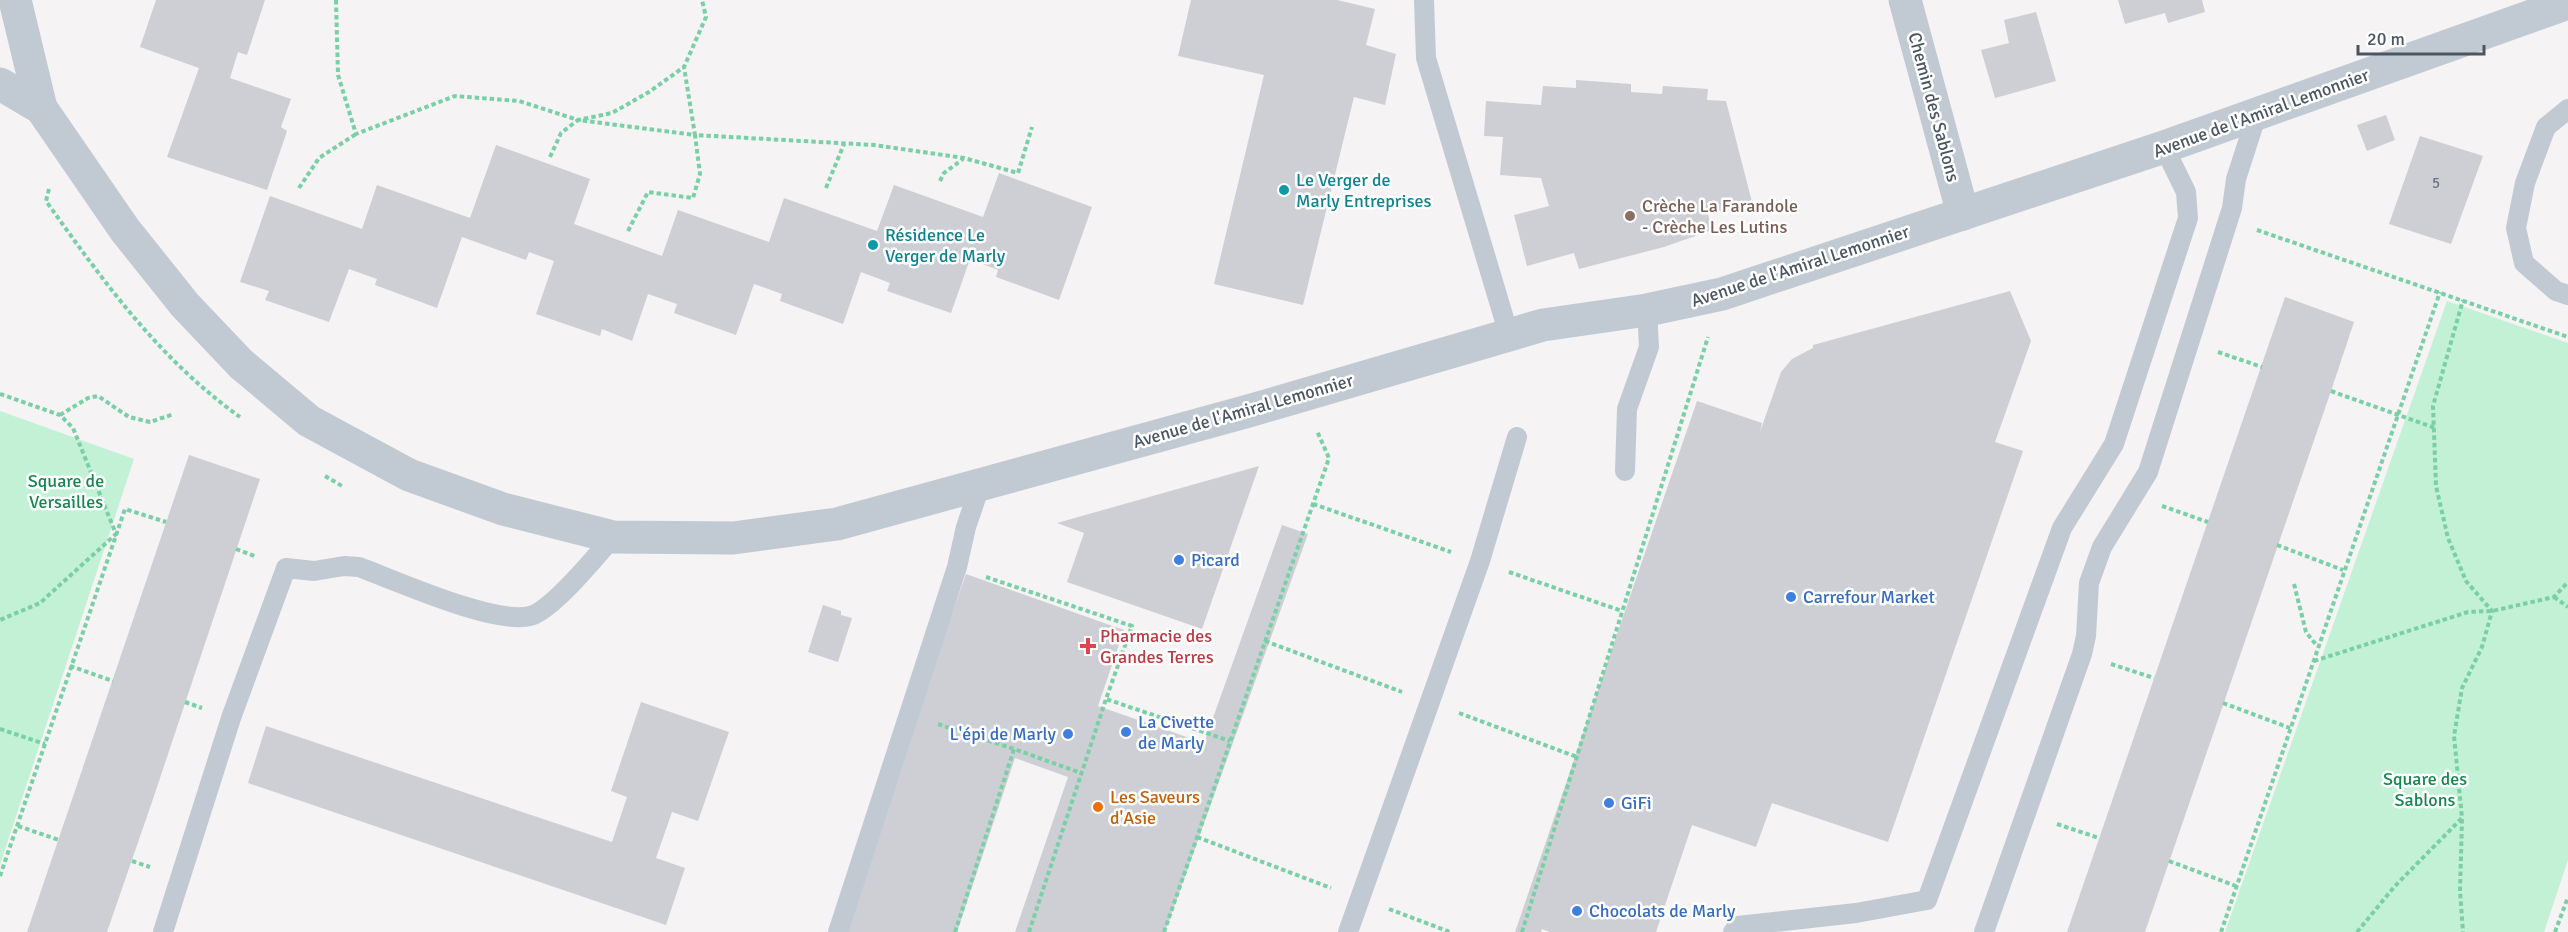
<svg xmlns="http://www.w3.org/2000/svg" width="2568" height="932" font-family="Signika,sans-serif">
<rect width="100%" height="100%" fill="#f5f3f3"/>
<g fill="#c3f1d5">
<path d="M2447 301 2568 343V860L2544 932H2225Z"/>
<path d="M0 411 134 459 0 865Z"/>
</g>
<g fill="#cdcfd5">
<path d="M156 0H265L247 55 238 52 230 78 291 99 281 127 287 131 267 190 167 157 199 68 140 47Z"/>
<path d="M1191 0H1337L1375 9 1366 45 1396 54 1385 105 1354 97 1303 305 1214 284 1264 75 1178 56Z"/>
<path d="M2118 0H2202L2205 12 2168 23 2165 13 2125 24Z"/>
<path d="M2036 12 2056 81 1995 98 1981 50 2009 43 2004 20Z"/>
<path d="M1576 80 1631 84V92L1662 94 1663 86 1708 89 1707 100 1726 101 1752 202 1708 214 1712 230 1664 247 1579 269 1574 253 1527 266 1514 215 1549 206 1541 178 1500 175 1503 137 1484 136 1486 101 1541 105 1543 86 1576 88Z"/>
<path d="M2386 115 2395 140 2367 151 2357 125Z"/>
<path d="M2420 136 2483 156 2451 244 2389 224Z"/>
<path d="M496 145 590 179 574 224 662 256 678 210 769 242 784 198 877 231 894 185 983 217 999 173 1092 207 1059 300 996 277 998 270 970 259 951 313 887 291 890 283 861 272 843 324 780 301 782 294 754 284 736 335 674 313 677 304 648 294 632 341 602 329 600 336 536 314 554 261 529 252 526 260 462 237 437 308 375 285 377 279 349 269 329 322 265 300 269 291 240 282 270 196 362 229 377 185 470 218Z"/>
<path d="M2010 291 2031 341 1995 442 2023 451 1888 842 1772 803 1756 847 1692 825 1656 932H1550L1542 929 1541 932H1515L1697 401 1762 423 1760 432 1781 372 1792 359 1813 348V345Z"/>
<path d="M2285 297 2354 322 2331 391 2145 932H2067Z"/>
<path d="M189 455 260 479 153 799 107 932H27Z"/>
<path d="M1259 466 1202 629 1067 582 1084 533 1057 523Z"/>
<path d="M1282 525 1308 534 1165 932H1015L1068 777 1015 758 957 932H840L966 574 1124 630 1098 706 1204 743Z"/>
<path d="M823 605 841 611V615L852 618 838 662 808 652Z"/>
<path d="M641 702 729 732 698 821 672 812 656 858 685 868 666 925 248 783 266 726 612 842 627 797 611 791Z"/>
</g>
<g fill="none" stroke-linecap="round" stroke-linejoin="round">
<g stroke="#7ad0a6" stroke-width="4" stroke-dasharray="4.5 3" stroke-linecap="butt">
<path d="M336 0 338 75 356 134 455 96 519 101 578 120 612 113 649 92 684 67 706 17 702 0"/>
<path d="M550 157 561 133 578 120 695 135 684 67"/>
<path d="M940 181 944 173 963 159"/>
<path d="M299 188 319 158 356 134"/>
<path d="M826 188 844 144"/>
<path d="M49 189 46 201C104 282 158 358 240 417"/>
<path d="M2257 230 2568 337"/>
<path d="M628 231 648 192 693 198 700 174 695 135 874 145 964 158 1018 173 1032 127"/>
<path d="M2218 352 2262 367"/>
<path d="M2331 391 2435 428"/>
<path d="M0 394 60 415 73 428 116 534 40 603 0 620"/>
<path d="M60 415 88 398 98 396 129 417 150 422 174 414"/>
<path d="M325 476 342 486"/>
<path d="M1313 504 1451 552"/>
<path d="M2162 506 2208 522"/>
<path d="M2277 545 2343 570"/>
<path d="M236 549 257 557"/>
<path d="M1509 572 1622 611"/>
<path d="M986 577 1132 626 1106 699 1230 741"/>
<path d="M2294 584 2306 632 2317 646"/>
<path d="M2554 597 2568 607"/>
<path d="M1265 641 1402 692"/>
<path d="M2314 661 2468 612 2492 611 2554 597 2568 582"/>
<path d="M2111 664 2154 678"/>
<path d="M70 666 113 681"/>
<path d="M185 702 202 708"/>
<path d="M2223 703 2290 728"/>
<path d="M1459 713 1577 757"/>
<path d="M938 724 1014 749"/>
<path d="M0 729 45 744"/>
<path d="M2462 819 2460 891 2463 932"/>
<path d="M2057 824 2099 838"/>
<path d="M18 826 59 840"/>
<path d="M1197 837 1331 888"/>
<path d="M132 861 150 867"/>
<path d="M2169 861 2236 886"/>
<path d="M0 876 125 509 166 522"/>
<path d="M1389 909 1450 932"/>
<path d="M955 932 1014 749 1081 773"/>
<path d="M1029 932 1106 699"/>
<path d="M1164 932 1329 458 1317 431"/>
<path d="M1522 932 1708 337"/>
<path d="M2221 932 2440 292"/>
<path d="M2357 932 2395 886 2462 818 2454 736 2462 688 2482 647 2492 611 2466 581 2448 538 2436 486 2433 406 2463 300"/>
<path d="M2555 932 2568 897"/>
</g>
<g stroke="#c1cad2" stroke-width="20">
<path d="M1424 0 1426 58 1509 335"/>
<path d="M2568 109 2546 127 2525 183 2516 228 2524 263 2556 291 2568 295"/>
<path d="M1625 471 1627 409 1649 347 1647 310"/>
<path d="M163 932 231 718 286 568 314 571 344 566 359 567C397 581 494 625 530 616 552 611 597 555 613 537"/>
<path d="M838 932 957 567 966 527 980 486"/>
<path d="M1348 932 1480 561 1517 437"/>
<path d="M1733 932 1738 926 1856 913 1927 900 2062 528 2114 444 2188 218 2186 192 2164 147"/>
<path d="M1984 932 2082 654 2086 636 2089 583 2102 547 2148 472 2232 208 2236 179 2257 114"/>
</g>
<path stroke="#c1cad2" stroke-width="33" d="M1905 0 1963 214"/>
<g stroke="#c1cad2" stroke-width="33">
<path d="M15 0 41 108 125 230 185 305 241 364 309 421 409 475 503 509 613 537 733 538 837 524 1252 410 1543 325 1647 310 1722 294 2164 147 2568 3"/>
<path d="M0 84 41 108"/>
</g>
</g>
<g fill="#0f9aa8" stroke="#fff" stroke-width="2">
<circle cx="1284" cy="190" r="6"/>
<circle cx="873" cy="245" r="6"/>
</g>
<circle fill="#8d6e63" stroke="#fff" stroke-width="2" cx="1630" cy="216" r="6"/>
<g fill="#3f7fe0" stroke="#fff" stroke-width="2">
<circle cx="1179" cy="560" r="6"/>
<circle cx="1791" cy="597" r="6"/>
<circle cx="1126" cy="732" r="6"/>
<circle cx="1068" cy="734" r="6"/>
<circle cx="1609" cy="803" r="6"/>
<circle cx="1577" cy="911" r="6"/>
</g>
<path fill="#e0444e" stroke="#fff" stroke-width="2" d="M1085 637h6v6h6v6h-6v6h-6v-6h-6v-6h6z"/>
<circle fill="#e8710a" stroke="#fff" stroke-width="2" cx="1098" cy="807" r="6"/>
<g text-anchor="middle" stroke-width="5" stroke-linejoin="round" paint-order="stroke">
<g font-size="15" fill="#6b747e">
<text x="2436" y="188">5</text>
</g>
<g font-size="18" fill="#4a5661" stroke="#fff">
<text transform="translate(1934 107) rotate(75)" y="6">Chemin des Sablons</text>
<text transform="translate(2261 113) rotate(-20)" y="6">Avenue de l'Amiral Lemonnier</text>
<text transform="translate(1800 266) rotate(-18)" y="6">Avenue de l'Amiral Lemonnier</text>
<text transform="translate(1243 411) rotate(-16)" y="6">Avenue de l'Amiral Lemonnier</text>
</g>
<g font-size="18" fill="#0d838f" stroke="#fff" text-anchor="start">
<text x="1296" y="186">Le Verger de<tspan x="1296" dy="21">Marly Entreprises</tspan></text>
<text x="885" y="241">Résidence Le<tspan x="885" dy="21">Verger de Marly</tspan></text>
</g>
<g font-size="18" fill="#785e54" stroke="#fff" text-anchor="start">
<text x="1642" y="212">Crèche La Farandole<tspan x="1642" dy="21">- Crèche Les Lutins</tspan></text>
</g>
<g font-size="18" fill="#17864f" stroke="#fff">
<text x="66" y="487">Square de<tspan x="66" dy="21">Versailles</tspan></text>
<text x="2425" y="785">Square des<tspan x="2425" dy="21">Sablons</tspan></text>
</g>
<g font-size="18" fill="#366cbe" stroke="#fff" text-anchor="start">
<text x="1191" y="566">Picard</text>
<text x="1803" y="603">Carrefour Market</text>
<text x="1138" y="728">La Civette<tspan x="1138" dy="21">de Marly</tspan></text>
<text x="1056" y="740" text-anchor="end">L'épi de Marly</text>
<text x="1621" y="809">GiFi</text>
<text x="1589" y="917">Chocolats de Marly</text>
</g>
<g font-size="18" fill="#be3a42" stroke="#fff" text-anchor="start">
<text x="1100" y="642">Pharmacie des<tspan x="1100" dy="21">Grandes Terres</tspan></text>
</g>
<g font-size="18" fill="#c56008" stroke="#fff" text-anchor="start">
<text x="1110" y="803">Les Saveurs<tspan x="1110" dy="21">d'Asie</tspan></text>
</g>
</g>
<path d="M2358 45v9h126v-9" fill="none" stroke="#4a5661" stroke-width="3"/>
<text x="2367" y="45" font-size="18" fill="#4a5661" stroke="#ffffff" stroke-width="4.5" paint-order="stroke">20 m</text>
</svg>
